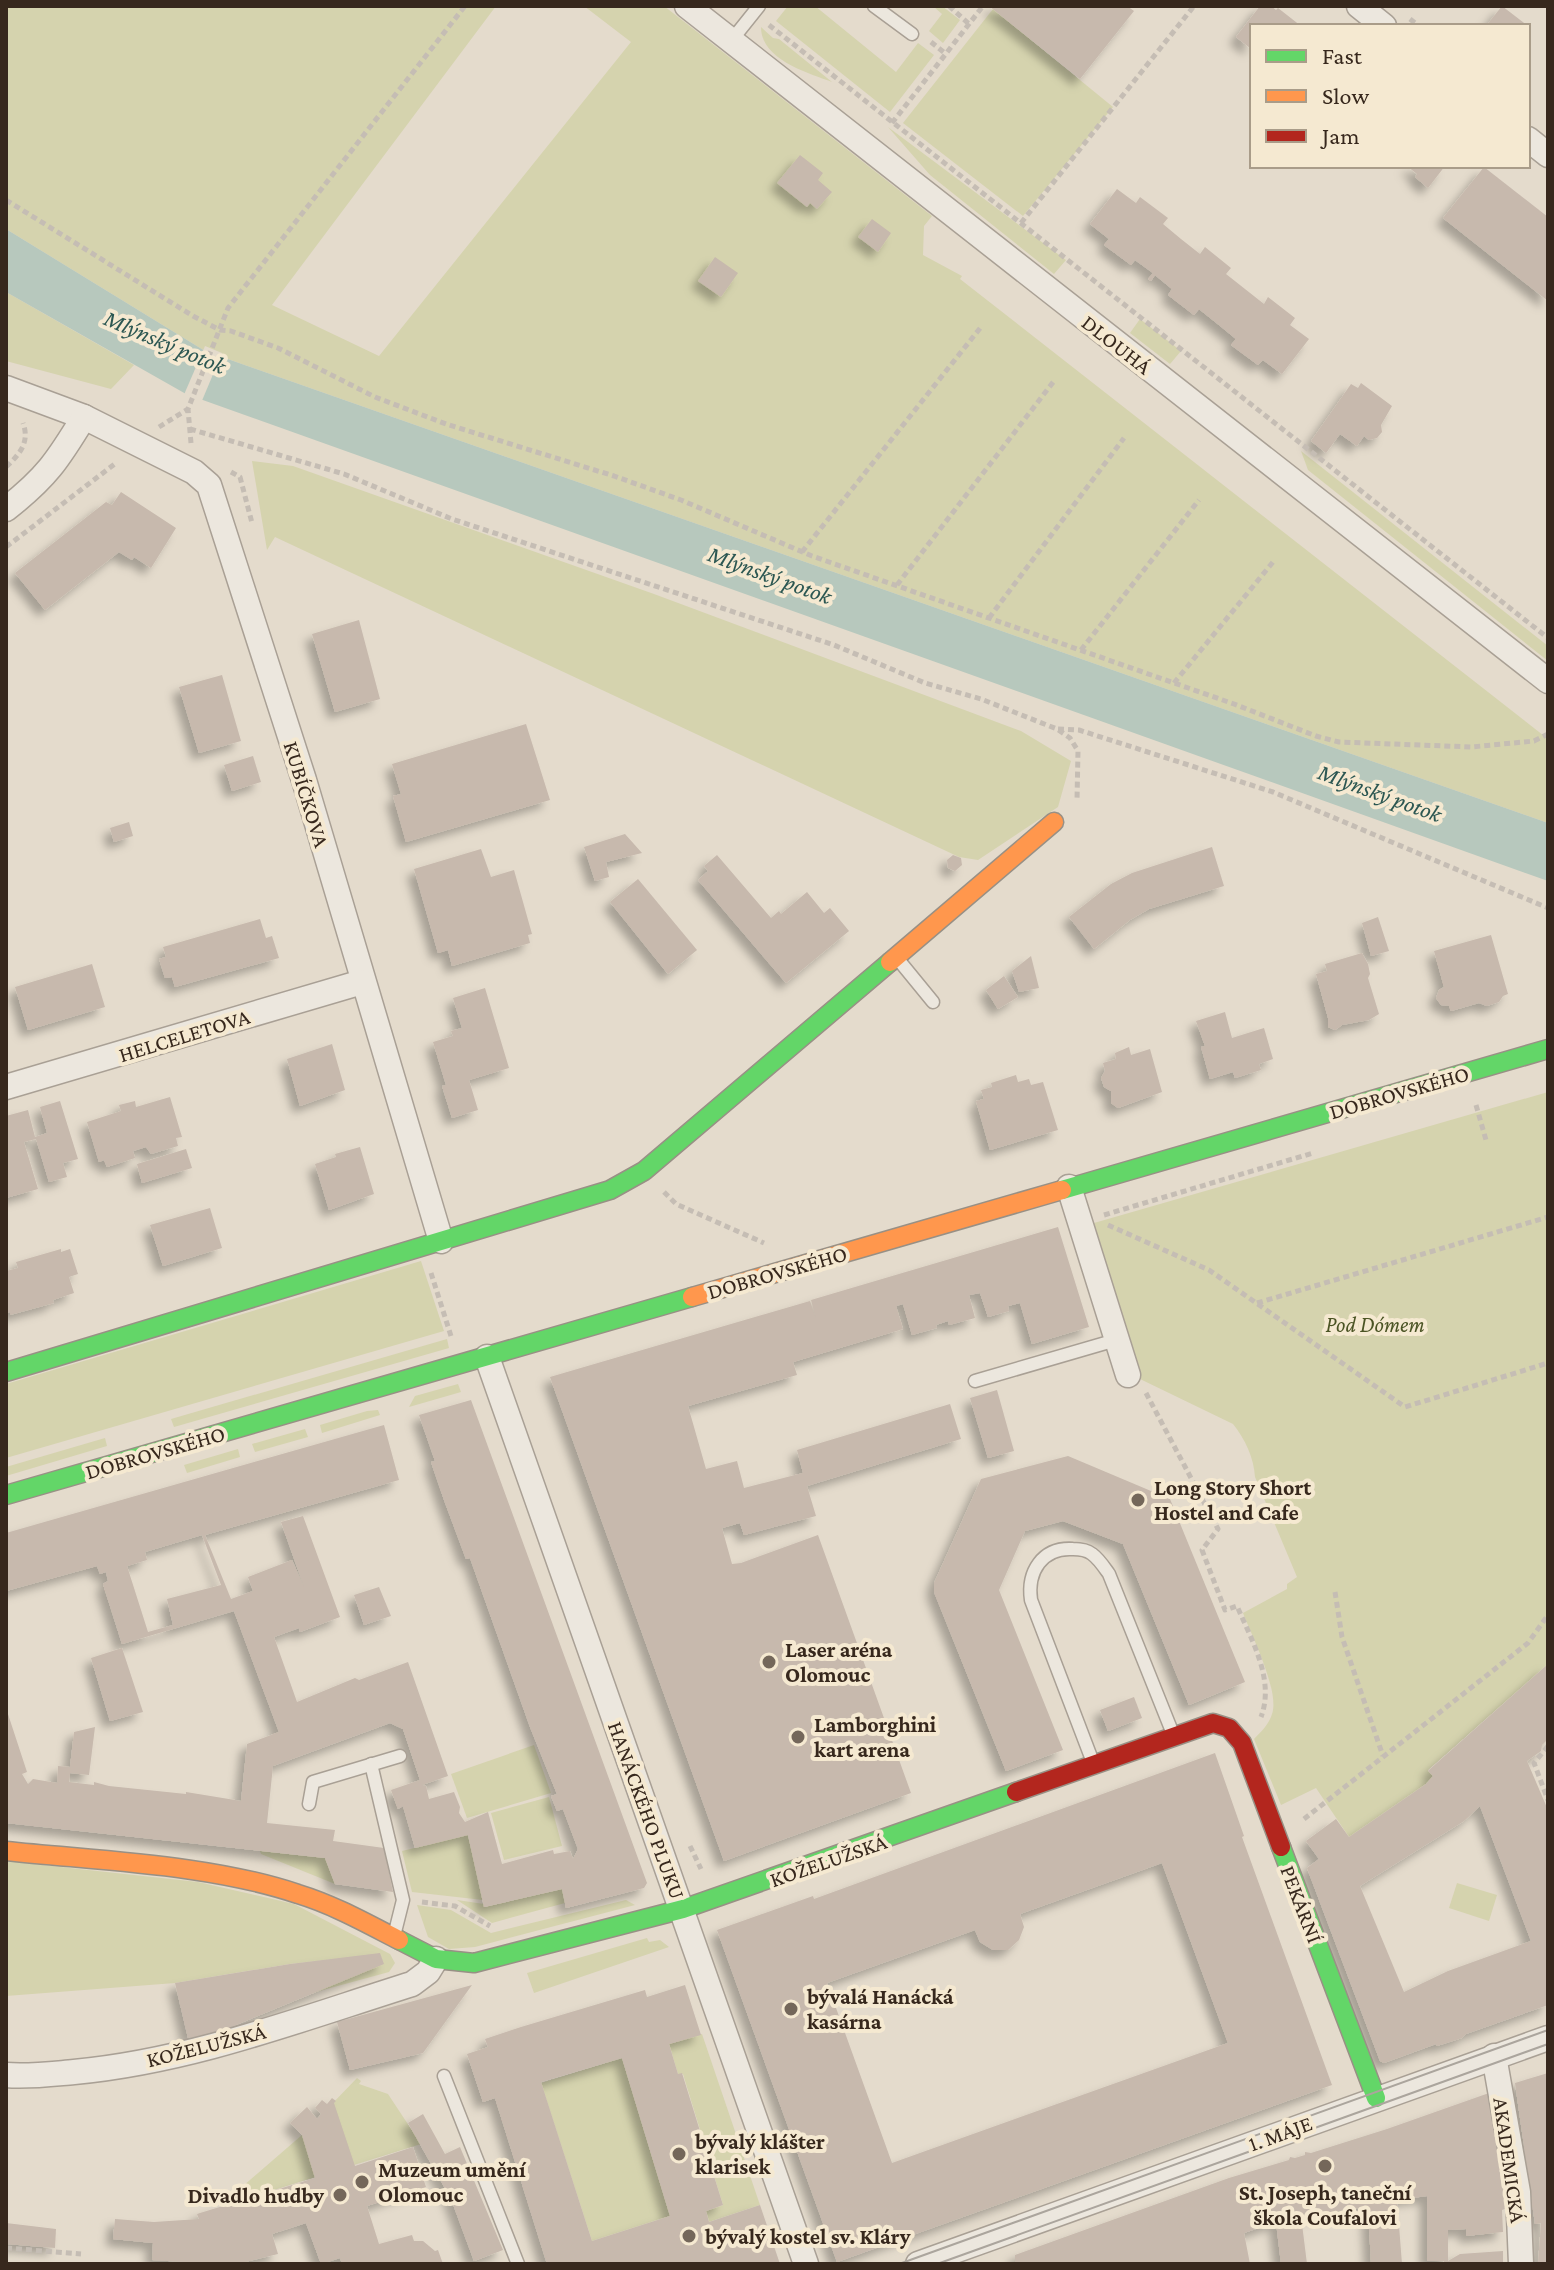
<svg xmlns="http://www.w3.org/2000/svg" width="1554" height="2270" font-family="'Crimson Pro',serif">
<defs>
<filter id="shadow"><feDropShadow dx="-7" dy="7" stdDeviation="4" flood-color="#0004"/></filter>
</defs>
<rect width="100%" height="100%" fill="#e4dbcc"/>
<g fill="#d5d3ae">
<path d="M6 6H496L272 305 379 356 631 42 584 6H664L932 216 924 226 923 255 962 276 960 279 1548 739V823L205 351 6 229Z"/>
<path d="M788 6H815L896 72 918 43 934 55 890 112 776 21Z"/>
<path d="M933 6H942L960 20 943 43 929 31 942 14Z"/>
<path d="M993 9 1113 107 1023 216 903 123Z"/>
<path d="M761 27 773 38 779 39 832 82C808 73 761 60 761 27Z"/>
<path d="M888 127 1066 260 1054 274 930 175Z"/>
<path d="M6 292 134 365 111 389 6 361Z"/>
<path d="M1140 319 1181 351 1170 364 1130 333Z"/>
<path d="M1301 451 1548 646V661L1308 470Z"/>
<path d="M252 461 293 466 654 594 1021 731 1071 761 1058 807 978 860 959 857 275 537 267 550Z"/>
<path d="M1548 1092V1664L1428 1770 1433 1776 1426 1784 1349 1837 1316 1788 1281 1805 1254 1739C1261 1732 1269 1724 1272 1714 1280 1692 1252 1636 1243 1613L1287 1589V1584L1297 1577 1255 1477C1254 1458 1245 1439 1233 1424L1140 1379 1094 1223Z"/>
<path d="M421 1261 444 1331 6 1458V1384Z"/>
<path d="M447 1339 449 1348 174 1427 171 1419Z"/>
<path d="M458 1384 461 1392 409 1407 415 1396Z"/>
<path d="M378 1410 380 1415 322 1433 320 1425 367 1411Z"/>
<path d="M305 1429 308 1437 255 1452 252 1444Z"/>
<path d="M105 1438 107 1446 6 1476V1467Z"/>
<path d="M238 1449 240 1457 187 1473 184 1465Z"/>
<path d="M534 1745 551 1793 467 1818 451 1774Z"/>
<path d="M549 1797 562 1846 504 1860 491 1813Z"/>
<path d="M465 1822 483 1900 412 1892 402 1851 463 1836Z"/>
<path d="M260 1851 325 1858 335 1884 261 1854Z"/>
<path d="M6 1861 198 1882 294 1904 390 1954 395 1963 389 1972 312 1993 383 1963 380 1954 290 1964 175 1983 6 1996Z"/>
<path d="M1457 1883 1497 1895 1489 1921 1449 1908Z"/>
<path d="M562 1889 565 1903 492 1923 457 1900 484 1904 485 1907Z"/>
<path d="M626 1900 635 1905 475 1947 449 1949 428 1937 417 1905 451 1910 491 1933Z"/>
<path d="M647 1938 649 1942 660 1940 669 1947 534 1993 527 1973Z"/>
<path d="M702 2034 760 2205 709 2222 706 2211 723 2205 683 2074H678L669 2044Z"/>
<path d="M622 2058 670 2216 592 2241 541 2083Z"/>
<path d="M357 2078 361 2081 359 2084 388 2094 421 2144 239 2201 236 2192 302 2135Z"/>
</g>
<path fill="#b7c8bd" d="M6 229 205 351 1548 823V881L186 394 6 292Z"/>
<path fill="#e4dbcc" d="M205 346 222 353 201 403 183 397Z"/>
<g fill="#c7b9ad" fill-rule="evenodd" filter="url(#shadow)">
<path d="M989 6H1127L1134 11 1080 79Z"/>
<path d="M1260 6H1271L1276 10 1278 8 1301 26H1252V45L1250 48 1236 37Z"/>
<path d="M1502 6 1528 26H1486Z"/>
<path d="M800 155 823 173 818 180 832 192 817 209 810 203 807 207 777 183Z"/>
<path d="M1407 166H1445L1428 188 1415 177 1417 174Z"/>
<path d="M1484 167 1548 217V301L1443 218Z"/>
<path d="M1117 189 1136 203 1140 197 1168 218 1163 224 1181 239 1200 254 1205 247 1231 268 1226 274 1264 304 1268 297 1295 318 1290 325 1309 339 1282 374 1263 360 1258 365 1231 345 1236 339 1219 325 1199 309 1194 315 1168 295 1172 289 1155 275 1151 281 1148 279 1153 273 1135 260 1131 265 1104 245 1109 239 1090 224Z"/>
<path d="M872 219 891 233 878 252 858 237Z"/>
<path d="M715 257 738 273 721 297 698 281Z"/>
<path d="M1361 383 1392 406 1381 425 1382 432 1377 438 1369 440 1364 436 1357 446 1340 434 1326 453 1311 441 1351 384 1358 388Z"/>
<path d="M121 492 176 528 151 568 134 557 132 560 119 552 45 610 15 573 106 502 112 505Z"/>
<path d="M359 620 380 699 335 712 312 634Z"/>
<path d="M222 675 241 741 199 753 179 687Z"/>
<path d="M526 724 550 800 406 842 393 796 401 794 392 764Z"/>
<path d="M253 756 261 782 232 791 224 765Z"/>
<path d="M129 822 133 836 114 842 110 828Z"/>
<path d="M625 834 642 853 606 862 609 877 595 881 584 847Z"/>
<path d="M1212 847 1224 886 1149 909 1130 920 1094 949 1069 917 1111 884 1132 873Z"/>
<path d="M481 849 491 877 514 870 532 934 528 935 530 943 452 966 448 950 438 953 414 869Z"/>
<path d="M717 855 771 918 779 911 781 914 807 892 824 913 830 908 849 931 786 983 698 880 708 871 704 866Z"/>
<path d="M953 855 961 858 962 865 955 871 948 868 947 860Z"/>
<path d="M638 879 697 950 668 974 610 902Z"/>
<path d="M1378 917 1389 951 1371 956 1362 923Z"/>
<path d="M260 919 266 938 272 936 279 958 175 987 172 977 165 978 159 959 166 957 163 947Z"/>
<path d="M1491 935 1508 994 1503 996 1499 1002 1487 1006 1479 1003 1451 1011 1449 1006 1441 1005 1436 998 1439 990 1444 987 1434 951Z"/>
<path d="M1362 953 1368 964 1370 974 1368 978 1379 1014 1369 1020 1342 1025 1335 1030 1328 1027V1018L1316 974 1327 971 1325 964Z"/>
<path d="M1031 956 1039 988 1019 992 1012 971Z"/>
<path d="M92 964 105 1007 28 1030 15 987Z"/>
<path d="M1004 976 1018 997 998 1009 986 990Z"/>
<path d="M485 988 509 1068 469 1080 478 1110 452 1118 442 1086 446 1085 433 1042 453 1036 451 1031 462 1028 453 998Z"/>
<path d="M1225 1012 1232 1038 1264 1028 1273 1059 1259 1064 1261 1070 1235 1078 1233 1072 1210 1079 1201 1047 1205 1046 1196 1021Z"/>
<path d="M332 1044 345 1090 300 1106 287 1059Z"/>
<path d="M1129 1047 1131 1055 1150 1049 1162 1092 1118 1108 1111 1103V1091L1104 1087 1101 1078 1105 1071 1103 1063 1116 1059 1115 1053Z"/>
<path d="M1016 1075 1018 1082 1029 1079 1031 1085 1043 1082 1058 1130 990 1150 976 1101 984 1099 981 1090 992 1087 991 1083Z"/>
<path d="M170 1097 182 1137 176 1138 178 1146 151 1154 146 1147 133 1151 135 1158 107 1167 104 1160 99 1162 87 1122 121 1111 119 1105 135 1101 136 1107Z"/>
<path d="M60 1101 78 1159 63 1163 67 1177 49 1182 36 1139 24 1142 38 1189 6 1198V1116L28 1110 35 1137 47 1133 40 1107Z"/>
<path d="M360 1147 374 1194 329 1210 315 1164 336 1157 335 1154Z"/>
<path d="M186 1149 192 1168 142 1183 137 1164Z"/>
<path d="M210 1208 222 1248 163 1266 150 1225Z"/>
<path d="M1058 1227 1089 1327 1032 1344 1020 1303 1008 1306 1009 1311 988 1317 980 1293 969 1295 975 1318 949 1325 948 1321 936 1325 937 1328 912 1335 903 1304 896 1306 903 1329 793 1362 797 1375 688 1406 706 1469 737 1461 744 1488 803 1473 797 1450 950 1404 961 1439 807 1486 816 1516 744 1535 740 1523 722 1528 732 1564 741 1563 818 1535 911 1793 724 1861 550 1377 810 1301 816 1319 811 1300Z"/>
<path d="M61 1249V1252L70 1249 78 1274 69 1277 74 1293 53 1300 54 1303 10 1315V1312L6 1313V1271L18 1268 16 1262Z"/>
<path d="M997 1390 1014 1451 988 1458 970 1398Z"/>
<path d="M471 1400 647 1883 644 1888 566 1908 562 1889 484 1907 468 1835 415 1848 403 1806 398 1809 391 1790 420 1780 403 1729 390 1723 273 1766 267 1823 335 1830 333 1841 384 1848 393 1892 335 1884 325 1858 6 1823V1708L27 1772 22 1774 28 1784 33 1779 57 1783 58 1766 70 1767 74 1732 95 1727 89 1775 70 1773 69 1782 94 1785V1782L109 1786 186 1794V1792L241 1801 247 1744 279 1732 234 1611 122 1644 103 1584 108 1581 106 1572 100 1574 97 1566 6 1591V1533L384 1425 399 1480 205 1535 231 1599 253 1591 248 1577 292 1560 304 1587 281 1522 303 1516 340 1617 300 1632 299 1628 274 1637 297 1702 355 1678 359 1680 408 1662 448 1776 422 1785 426 1786 429 1799 454 1792 460 1807 459 1813 465 1822 488 1812 502 1864 553 1850 554 1854 570 1851 573 1859 578 1849 563 1809 557 1811 551 1796 557 1794 530 1727 470 1558 466 1559 444 1500 431 1462 435 1461 419 1415ZM202 1535 221 1585 167 1599 173 1625 148 1632 127 1566 147 1560 145 1552Z"/>
<path d="M1068 1456 1170 1499 1245 1682 1189 1705 1123 1544 1063 1521 1025 1531 999 1590 1063 1750 1006 1771 934 1592V1583L981 1479Z"/>
<path d="M379 1587 391 1616 364 1625 354 1595Z"/>
<path d="M122 1648 143 1712 110 1721 91 1658Z"/>
<path d="M1548 1664V1739L1542 1745 1541 1751 1527 1761 1548 1810V2005L1466 2034 1462 2038 1437 2046 1436 2044 1384 2063 1380 2061 1307 1868 1319 1859 1306 1841 1336 1819 1349 1837 1426 1784 1433 1776 1428 1771ZM1480 1806 1531 1941 1448 1971 1404 1992 1360 1886 1464 1821Z"/>
<path d="M1134 1697 1142 1718 1108 1731 1100 1710Z"/>
<path d="M1215 1753 1244 1836 1242 1837 1332 2085 837 2262 717 1930 813 1896 814 1899ZM1162 1863 1228 2043 892 2163 827 1983 975 1930 980 1942 993 1950H1008L1019 1940 1024 1927 1020 1914Z"/>
<path d="M380 1953 384 1964 214 2034 188 2038 175 1983 290 1964Z"/>
<path d="M472 1985 423 2053 350 2070 337 2022Z"/>
<path d="M685 1985 701 2035 669 2044 678 2074 682 2073 723 2205 706 2211 709 2222 760 2205 780 2264H547L495 2098 483 2102 467 2054 488 2047 485 2039 521 2027 645 1990 647 1997ZM622 2058 670 2216 592 2241 541 2082Z"/>
<path d="M1548 2073V2167H1546L1548 2179V2264H1538L1541 2223 1535 2224 1515 2083Z"/>
<path d="M1489 2093 1503 2150 1505 2209 1502 2210 1503 2232 1466 2236V2229L1448 2230V2261L1460 2254 1503 2251V2264H1443L1444 2261H1427V2196L1397 2200 1402 2264H1371L1368 2207 1301 2216 1307 2264H1281L1276 2222 1244 2233 1250 2264H1015V2255L1229 2178 1289 2160 1290 2157 1295 2158 1305 2155V2152L1311 2153 1387 2129Z"/>
<path d="M332 2098 336 2101 334 2103 355 2166 413 2147 426 2187 367 2206 379 2244 412 2235 414 2241H423L435 2251 438 2250 443 2264H342L340 2258 321 2264 306 2223 272 2234 278 2254 245 2262 217 2264 152 2260 153 2243 113 2239 115 2219 154 2222 199 2219 197 2214 200 2213 315 2178 302 2135 290 2123 307 2107 317 2119 321 2114 315 2108 322 2100 327 2104Z"/>
<path d="M423 2114 445 2154 460 2147 503 2250 474 2261 451 2199 408 2123Z"/>
<path d="M6 2223 56 2229 55 2248 6 2244Z"/>
</g>
<g fill="none" stroke-linecap="round" stroke-linejoin="round">
<g stroke="#a9a095" stroke-width="15">
<g id="lane">
<path d="M874 6 912 34"/>
<path d="M731 41 759 6"/>
<path d="M897 958 933 1002"/>
<path d="M975 1381 1116 1340"/>
<path d="M371 1764 403 1900 394 1936"/>
<path d="M1094 1765 1031 1600C1027 1572 1042 1547 1073 1549 1080 1549 1087 1550 1092 1554 1099 1559 1104 1567 1109 1574L1173 1734"/>
<path d="M309 1804 313 1782 400 1756"/>
<path d="M444 2076 518 2264"/>
</g>
</g>
<g stroke="#a9a095" stroke-width="27">
<g id="street">
<path d="M687 6 1548 681"/>
<path d="M1359 6 1384 26"/>
<path d="M1528 139 1548 155"/>
<path d="M6 388 84 417 194 472 209 485 304 780 441 1241"/>
<path d="M6 509C46 478 58 460 84 417"/>
<path d="M6 1087 362 982"/>
<path d="M1069 1187 1128 1375"/>
<path d="M487 1357 806 2264"/>
<path d="M1494 2056 1518 2192 1521 2264"/>
<path d="M6 2075C28 2077 51 2074 74 2072 192 2061 300 2019 412 1984L428 1972 436 1959"/>
<path d="M918 2264 1548 2038"/>
</g>
</g>
<g stroke="#989085" stroke-width="21">
<g id="fast">
<path d="M1062 1190 1548 1049"/>
<path d="M6 1372 610 1190 644 1171 890 962"/>
<path d="M6 1495 692 1297"/>
<path d="M1281 1847 1376 2098"/>
<path d="M399 1940 436 1959 474 1963 683 1909 1016 1792"/>
</g>
</g>
<g stroke="#989085" stroke-width="21">
<g id="slow">
<path d="M890 962 1054 822"/>
<path d="M692 1297 1062 1190"/>
<path d="M6 1851C100 1861 209 1864 298 1894 334 1905 366 1923 399 1940"/>
</g>
</g>
<g stroke="#989085" stroke-width="21">
<path id="jam" d="M1016 1792 1213 1723 1229 1728 1242 1743 1281 1847"/>
</g>
<g stroke="#c5bdb4" stroke-width="5" stroke-dasharray="6 4" stroke-linecap="butt">
<path d="M949 6 969 24"/>
<path d="M1410 19 1419 26"/>
<path d="M769 25 1548 638"/>
<path d="M931 42 946 54"/>
<path d="M892 123 983 6"/>
<path d="M6 200 193 316 220 330 231 331 278 348 375 397 446 424 614 476 681 500 812 556 1234 704 1316 736 1339 742 1471 747 1534 741 1548 734"/>
<path d="M1021 223 1194 6"/>
<path d="M159 427 188 409"/>
<path d="M190 429 344 474 452 519 834 645 925 683 981 699 1057 729 1070 738 1078 751 1077 800"/>
<path d="M191 443 188 409 228 308 465 6"/>
<path d="M6 467C20 454 30 442 23 423"/>
<path d="M231 472 240 477 252 523"/>
<path d="M6 547 116 463"/>
<path d="M802 552 981 327"/>
<path d="M897 585 1054 381"/>
<path d="M989 618 1124 438"/>
<path d="M1081 650 1199 500"/>
<path d="M1174 683 1273 562"/>
<path d="M1058 729 1079 730 1273 792 1548 908"/>
<path d="M1476 1105 1486 1140"/>
<path d="M664 1192 676 1204 764 1243"/>
<path d="M1104 1215 1313 1153"/>
<path d="M1108 1225 1209 1270 1405 1407 1548 1363"/>
<path d="M431 1273 451 1336"/>
<path d="M1257 1303 1548 1217"/>
<path d="M1146 1393 1218 1529 1202 1550 1225 1610 1237 1606C1252 1641 1275 1680 1261 1717"/>
<path d="M1335 1592 1342 1637 1383 1756"/>
<path d="M1548 1746 1534 1763 1548 1800"/>
<path d="M1304 1819 1528 1643 1548 1615"/>
<path d="M690 1846 701 1869"/>
<path d="M422 1902 455 1906 490 1926"/>
<path d="M6 2248 81 2254"/>
</g>
<use href="#lane" stroke="#ece7de" stroke-width="12"/>
<use href="#street" stroke="#ece7de" stroke-width="24"/>
<use href="#fast" stroke="#63d668" stroke-width="18"/>
<use href="#slow" stroke="#ff974d" stroke-width="18"/>
<use href="#jam" stroke="#b3261e" stroke-width="18"/>
<g stroke="#aba59d" stroke-width="2">
<path d="M899 2264 1548 2030"/>
<path d="M937 2264 1548 2044"/>
</g>
</g>
<g fill="#74675a" stroke="#f5e9d1" stroke-width="3">
<circle cx="1138" cy="1500" r="8"/>
<circle cx="769" cy="1662" r="8"/>
<circle cx="798" cy="1737" r="8"/>
<circle cx="791" cy="2009" r="8"/>
<circle cx="679" cy="2154" r="8"/>
<circle cx="1325" cy="2166" r="8"/>
<circle cx="362" cy="2182" r="8"/>
<circle cx="340" cy="2195" r="8"/>
<circle cx="689" cy="2236" r="8"/>
</g>
<g text-anchor="middle" stroke-width="8" stroke-linejoin="round" paint-order="stroke">
<g font-size="22" fill="#37281d" stroke="#f5e9d1">
<text transform="translate(1117 344) rotate(38)" y="8">DLOUHÁ</text>
<text transform="translate(307 794) rotate(73)" y="8">KUBÍČKOVA</text>
<text transform="translate(184 1035) rotate(-17)" y="8">HELCELETOVA</text>
<text transform="translate(1399 1092) rotate(-16)" y="8">DOBROVSKÉHO</text>
<text transform="translate(777 1272) rotate(-16)" y="8">DOBROVSKÉHO</text>
<text transform="translate(155 1452) rotate(-16)" y="8">DOBROVSKÉHO</text>
<text transform="translate(647 1810) rotate(70)" y="8">HANÁCKÉHO PLUKU</text>
<text transform="translate(828 1860) rotate(-19)" y="8">KOŽELUŽSKÁ</text>
<text transform="translate(1302 1904) rotate(69)" y="8">PEKÁRNÍ</text>
<text transform="translate(206 2045) rotate(-14)" y="8">KOŽELUŽSKÁ</text>
<text transform="translate(1280 2133) rotate(-20)" y="8">1. MÁJE</text>
<text transform="translate(1510 2160) rotate(82)" y="8">AKADEMICKÁ</text>
</g>
<g font-size="22" font-style="italic" fill="#4b5424" stroke="#f5e9d1">
<text x="1375" y="1332">Pod Dómem</text>
</g>
<g font-size="22" font-weight="bold" fill="#37281d" stroke="#f5e9d1" text-anchor="start">
<text x="1154" y="1495">Long Story Short<tspan x="1154" dy="25">Hostel and Cafe</tspan></text>
<text x="785" y="1657">Laser aréna<tspan x="785" dy="25">Olomouc</tspan></text>
<text x="814" y="1732">Lamborghini<tspan x="814" dy="25">kart arena</tspan></text>
<text x="807" y="2004">bývalá Hanácká<tspan x="807" dy="25">kasárna</tspan></text>
<text x="695" y="2149">bývalý klášter<tspan x="695" dy="25">klarisek</tspan></text>
<text x="378" y="2177">Muzeum umění<tspan x="378" dy="25">Olomouc</tspan></text>
<text x="1325" y="2200" text-anchor="middle">St. Joseph, taneční<tspan x="1325" dy="25">škola Coufalovi</tspan></text>
<text x="324" y="2203" text-anchor="end">Divadlo hudby</text>
<text x="705" y="2244">bývalý kostel sv. Kláry</text>
</g>
<g font-size="24" font-style="italic" fill="#2c5752" stroke="#f5e9d1">
<text transform="translate(165 342) rotate(23)" y="8">Mlýnský potok</text>
<text transform="translate(770 575) rotate(20)" y="8">Mlýnský potok</text>
<text transform="translate(1380 793) rotate(20)" y="8">Mlýnský potok</text>
</g>
</g>
<rect width="1554" height="2270" fill="none" stroke="#37281d" stroke-width="16"/>
<rect x="1250" y="24" width="280" height="144" fill="#f5e9d1" stroke="#a99c89" stroke-width="2"/>
<rect x="1266" y="50" width="40" height="12" fill="#63d668" stroke="#a99c89" stroke-width="2"/>
<text x="1322" y="64" font-size="24" fill="#37281d">Fast</text>
<rect x="1266" y="90" width="40" height="12" fill="#ff974d" stroke="#a99c89" stroke-width="2"/>
<text x="1322" y="104" font-size="24" fill="#37281d">Slow</text>
<rect x="1266" y="130" width="40" height="12" fill="#b3261e" stroke="#a99c89" stroke-width="2"/>
<text x="1322" y="144" font-size="24" fill="#37281d">Jam</text>
</svg>
